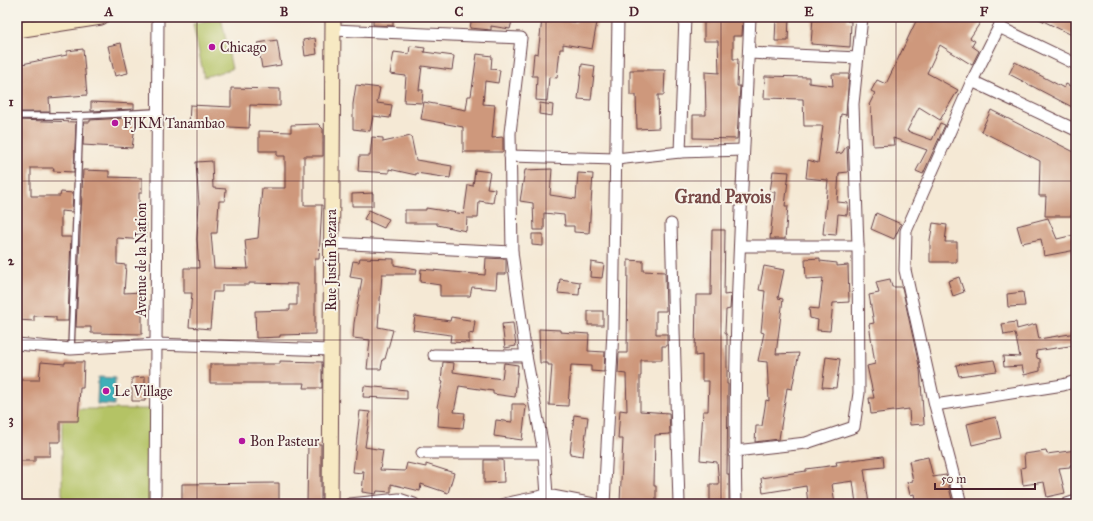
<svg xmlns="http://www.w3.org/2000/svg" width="1093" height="521" font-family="'IM FELL Great Primer',serif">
<rect width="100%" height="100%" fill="#f7f3e8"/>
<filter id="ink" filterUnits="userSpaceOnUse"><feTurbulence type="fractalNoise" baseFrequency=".025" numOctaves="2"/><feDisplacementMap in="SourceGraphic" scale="8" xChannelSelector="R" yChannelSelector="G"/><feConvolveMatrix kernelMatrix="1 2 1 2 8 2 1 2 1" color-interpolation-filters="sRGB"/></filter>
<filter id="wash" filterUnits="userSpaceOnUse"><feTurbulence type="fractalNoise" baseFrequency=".012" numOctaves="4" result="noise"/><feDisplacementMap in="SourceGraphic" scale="16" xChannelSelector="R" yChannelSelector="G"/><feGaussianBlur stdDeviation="0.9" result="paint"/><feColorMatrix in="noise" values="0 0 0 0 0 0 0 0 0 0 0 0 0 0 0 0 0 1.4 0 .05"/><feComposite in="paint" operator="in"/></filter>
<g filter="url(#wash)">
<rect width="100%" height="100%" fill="#f5e9d5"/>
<g fill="#b4c365" stroke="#7f7148">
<path d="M221 17 232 69 204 77 193 24Z"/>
<path d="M62 409H152L151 503H62Z"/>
</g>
<path fill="#3fafb8" stroke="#446772" d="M98 377 115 378 114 405 97 404Z"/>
<g id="blocks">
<g fill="#ce987b">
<path d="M373 17H393V26L373 25Z"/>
<path d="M472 17H513L510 29 491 26V30L470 28Z"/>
<path d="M577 17H598L592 49 563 44V49H560L557 78 549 77 547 101 536 100 537 76H532L534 53 538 54 542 19 576 22Z"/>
<path d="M704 17H743L742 36H733V59H738L737 86H740L737 139 693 138V115H706L705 72 719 73 718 41H704Z"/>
<path d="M776 17H789L788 41H775Z"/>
<path d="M813 17H848L847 21H851L850 47 811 44Z"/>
<path d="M918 17H984L970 38 975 41 972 46 979 51 972 65 940 45 927 73 958 90 940 120 919 107 907 131 932 140 940 123 945 125 923 174 916 171 927 150 893 138 894 145 873 146 871 107 869 105 875 93 871 91 877 80 886 84Z"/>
<path d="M1035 17H1066L1076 21V37Z"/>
<path d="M315 38 317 54 305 56 303 40Z"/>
<path d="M277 40 281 65 262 68 258 43Z"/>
<path d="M121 43 128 73 115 76 108 46Z"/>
<path d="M410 46 425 48 424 52 454 56 452 70 422 66 419 90H423L422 103 404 102 406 76 390 74 394 52 409 54Z"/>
<path d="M83 49 87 95 49 98 50 112H17V65L67 55V51Z"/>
<path d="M477 54 492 56 491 69 500 70 498 83 485 81 483 104 495 105 492 138 503 137V152H463V127L421 119 424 102 466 110 468 96H471Z"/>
<path d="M1015 62 1064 88 1066 84 1076 89V109L1009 74Z"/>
<path d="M582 64 595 66 591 100 578 99Z"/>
<path d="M630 70H665L664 95H658L659 128 637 129 636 95H630Z"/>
<path d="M832 74H849L846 115 841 114 836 154 842 153 847 145 848 172 839 173 837 202 848 203 847 215 838 214 836 235 823 234 828 180 806 178 808 160 818 163 823 126H804L803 99 764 98 765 76 809 77V83L833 86Z"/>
<path d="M356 85 380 88 377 103 392 105 390 118 373 116 370 131 353 129V104Z"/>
<path d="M231 88 280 89V106L250 105 249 128 189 125 190 105 231 107Z"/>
<path d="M91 102 134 104V109L91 111Z"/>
<path d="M540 103 553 105 552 116 539 114Z"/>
<path d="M991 110 1076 153V216H1045L1046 196H1039L1040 161 981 131Z"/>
<path d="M140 117V126H135L132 148 83 145 84 122H90V120Z"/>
<path d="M17 120 76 122 74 172 53 171 54 168H31V196H60L61 192 73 193 72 212 61 211V237H71L68 321H56V317L34 316V321L17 320Z"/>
<path d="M318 124 323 129V156H304V205H322L319 259H315V334L280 335V337L256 338 255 311 290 310V305H297V284L249 283V285H222V292H213L210 329 189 327 192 293H184V268H199L197 239 199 204 196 162 212 161 213 188 226 189 225 201H219L217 233H211L214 268 248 269 245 240 258 238 262 188H285V156H277V151H259V131L291 132V125Z"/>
<path d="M411 136 416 160 452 166 450 178 416 173V175L389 169V173L358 171 359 156H370L372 137 383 138V142Z"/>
<path d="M552 169 550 195 576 199 578 173 593 174 589 233 574 232V226H565L564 215 544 213V230H534L533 203 520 201 525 170Z"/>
<path d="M83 170 109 171V177L142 178V193H139V224H146L145 240 117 238V264L126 265 124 293 142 292V334L91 333V327H76Z"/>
<path d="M475 170 490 172 487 188 495 189 493 203 479 201 478 218H467L466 231 437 225V223H405V210H426V208L464 214 468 185 473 186Z"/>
<path d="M773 171 789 172 785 206H788L785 239H770L775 192H770Z"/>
<path d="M373 193V206H352V194Z"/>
<path d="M369 210 389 219 384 228 364 219Z"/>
<path d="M876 213 901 224 894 239 871 229Z"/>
<path d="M1048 218 1057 239 1074 235 1076 250 1044 256 1041 239 1022 243 1017 226Z"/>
<path d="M933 223 947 225 945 242H957V262H930V240Z"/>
<path d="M712 230H725L724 295 731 294 730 309 726 310 725 332 727 336V384H728L727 474H729V503L724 502V504H710V484H719L717 462 700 460 703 411H708L709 381H702V355L695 356 696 295H711Z"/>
<path d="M532 234H543V246L532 245Z"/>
<path d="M360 258 394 259V265L417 269 416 274H382L378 327 393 330 385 359H383L381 369H367L370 340 353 338 354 323 362 279 350 277 353 261 359 262Z"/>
<path d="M486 258 506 259V274H497L496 289 472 287 470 296H440V285L420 282 421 269 485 275Z"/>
<path d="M820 258V261L837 263V266L848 265 849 302 833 303 830 331 817 330 818 320 810 318 809 308 819 309 823 278 806 279 805 259Z"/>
<path d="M628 260 643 261V271L665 272 666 311H656V334H667V346H662V360H641V376H640V411L669 413 670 434 655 435 654 486H656V501L620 502 623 439H618L620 410 627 411 626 374 618 373 619 353H627Z"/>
<path d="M591 262 604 264 602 278 590 277Z"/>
<path d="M764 266 784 270 778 298 783 299 776 354 799 353 792 389 787 388 779 439 755 442 756 426H762L766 400 769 401 767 362 758 361 764 333 761 332 765 291 759 290Z"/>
<path d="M959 277 964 292 953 296 948 281Z"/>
<path d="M560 279 580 282 579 295 558 293Z"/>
<path d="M890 279 892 287H902L920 370 924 424 910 425 909 409 871 414 869 398H874L867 366 875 364 869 324 874 323 869 295 879 293 876 282Z"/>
<path d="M1023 292 1025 306 1008 307 1007 294Z"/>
<rect x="588" y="311" width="15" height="14"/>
<path d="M415 316 450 321 451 317 475 321 473 334 469 333V343L450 342 451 335 413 330Z"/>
<path d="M1016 322 1017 329 1036 324 1039 339 1076 333V345L1036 351 1037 358 1040 359V371L1024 375 1022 366 1004 367 1003 356 1020 357 1015 333 1004 335 1002 324Z"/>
<path d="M513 323 516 346 505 348 502 324Z"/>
<path d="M539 329 560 330V332L589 334 588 351 605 352 604 372 591 371V366L571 365 568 406 549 405 552 365H548V363H540Z"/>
<path d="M826 357 840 359 836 388 822 387Z"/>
<path d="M994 360 997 371 959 376 956 365Z"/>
<path d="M280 361 322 362V388H304L305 383H210V364H280Z"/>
<path d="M41 362 65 364V362H84L83 388H80L78 421H60V442H50V456H35V461H17V380H39Z"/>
<path d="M443 362 454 363 453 372 502 379 504 363 518 365 515 397 493 394V391L459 386 454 412 465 413 463 428 438 426 439 408 437 407 443 381H441Z"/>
<path d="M145 377V401H132V378Z"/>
<path d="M364 386 407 390V399L363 397Z"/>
<path d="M512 404H524L526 407 522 440 494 436 496 420 512 422Z"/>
<path d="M360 411 370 412 365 447 383 450 380 470 405 471 407 463 426 467V464L454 473 448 493 421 484 420 491 391 484V492L377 491 376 494 362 492 364 471H362V473L353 472Z"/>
<path d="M574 415 588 417 583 456 570 454Z"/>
<path d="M996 417 1001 438 972 445 967 424Z"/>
<path d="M308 444H321V504H307Z"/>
<path d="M1076 450V463L1070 465V467L1059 468 1065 493 1047 497 1044 482 1023 485 1021 468 1025 467 1024 454 1046 451 1047 454Z"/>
<path d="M883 456 884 467 864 469 869 504H856L853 481 832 484 835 504H808L806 486 763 493 761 478 806 471V469L837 465 836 462Z"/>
<path d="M928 457 933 477 946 475 953 504H916L914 494 910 495 907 482 913 481 909 461Z"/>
<path d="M484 460H503L504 482 484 483Z"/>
<path d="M279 483V504H182V484Z"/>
</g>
</g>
</g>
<g filter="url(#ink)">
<use href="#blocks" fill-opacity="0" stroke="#643d44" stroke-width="1"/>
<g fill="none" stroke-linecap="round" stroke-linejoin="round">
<g stroke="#643d44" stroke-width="8">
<g id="lane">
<path d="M17 116H80L156 112"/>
<path d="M71 349 80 116"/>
</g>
</g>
<g stroke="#643d44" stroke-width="13">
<g id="street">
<path d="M685 17 680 152 743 150"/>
<path d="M999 27 1076 64"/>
<path d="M333 30 521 38 510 133 512 252 526 356 544 453 547 495"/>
<path d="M749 53 858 58"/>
<path d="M972 81 1076 130"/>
<path d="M510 156 616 159 680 152"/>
<path d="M671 224 679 504"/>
<path d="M331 243 512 252"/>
<path d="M740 246H858"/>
<path d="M17 344 71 349 156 344 331 350"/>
<path d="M434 355 526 356"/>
<path d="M935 405 1063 385 1076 381"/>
<path d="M735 451 806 443 854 427 859 393 858 246 853 104 862 17"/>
<path d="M422 453H544"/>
<path d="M155 504 158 17"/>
<path d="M350 504 399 499 414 504"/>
<path d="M504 504 547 495 594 504"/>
<path d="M604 504 613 330 618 17"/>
<path d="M736 504C732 342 743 179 750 17"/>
<path d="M961 504 935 405 905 270 906 231 972 81 999 27 1002 17"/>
<path d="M1067 504 1076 501"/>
</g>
</g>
<g stroke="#643d44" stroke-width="17">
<g id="secondary">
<path d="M17 30 101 17"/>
<path d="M330 504 333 17"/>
</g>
</g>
<use href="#lane" stroke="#fff" stroke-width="5.5"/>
<use href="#street" stroke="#fff" stroke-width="11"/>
<use href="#secondary" stroke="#f7e9c3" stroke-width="15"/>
</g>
</g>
<path fill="none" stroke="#4a1f2b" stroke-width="1" stroke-opacity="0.55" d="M197 17V504M372 17V504M546 17V504M721 17V504M896 17V504M17 181H1076M17 340H1076"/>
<g fill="#b5179e" stroke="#f7f3e8" stroke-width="1.5">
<circle cx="212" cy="47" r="4"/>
<circle cx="115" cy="123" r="4"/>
<circle cx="106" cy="391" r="4"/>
<circle cx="242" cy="441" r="4"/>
</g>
<g text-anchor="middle" stroke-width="4" stroke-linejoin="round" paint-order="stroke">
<g font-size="14" fill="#4a1f2b" stroke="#f7f3e8" text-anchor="start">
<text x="220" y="52">Chicago</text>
<text x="123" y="128">FJKM Tanambao</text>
<text x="114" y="396">Le Village</text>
<text x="250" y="446">Bon Pasteur</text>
</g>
<g font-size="14" fill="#4a1f2b" stroke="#f7f3e8">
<text transform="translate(141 260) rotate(-90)" y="5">Avenue de la Nation</text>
<text transform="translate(331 260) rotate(-90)" y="5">Rue Justin Bezara</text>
</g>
<g font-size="18" font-weight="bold" fill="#784947" stroke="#f7f3e8">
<text x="723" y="203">Grand Pavois</text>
</g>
</g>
<rect width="1093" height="521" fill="none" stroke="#f7f3e8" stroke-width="44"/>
<path d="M935 483v6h100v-6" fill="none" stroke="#4a1f2b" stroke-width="2"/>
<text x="941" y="483" font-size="12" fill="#4a1f2b" stroke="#f7f3e8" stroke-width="3" paint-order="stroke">50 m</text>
<rect x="22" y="22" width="1049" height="477" fill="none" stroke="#4a1f2b" stroke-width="1.5"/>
<g font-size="13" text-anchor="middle" font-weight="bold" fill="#4a1f2b">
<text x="109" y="16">A</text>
<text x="284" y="16">B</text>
<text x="459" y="16">C</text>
<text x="634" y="16">D</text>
<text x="809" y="16">E</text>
<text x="984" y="16">F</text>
<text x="11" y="106">1</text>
<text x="11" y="265">2</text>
<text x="11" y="424">3</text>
</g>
</svg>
